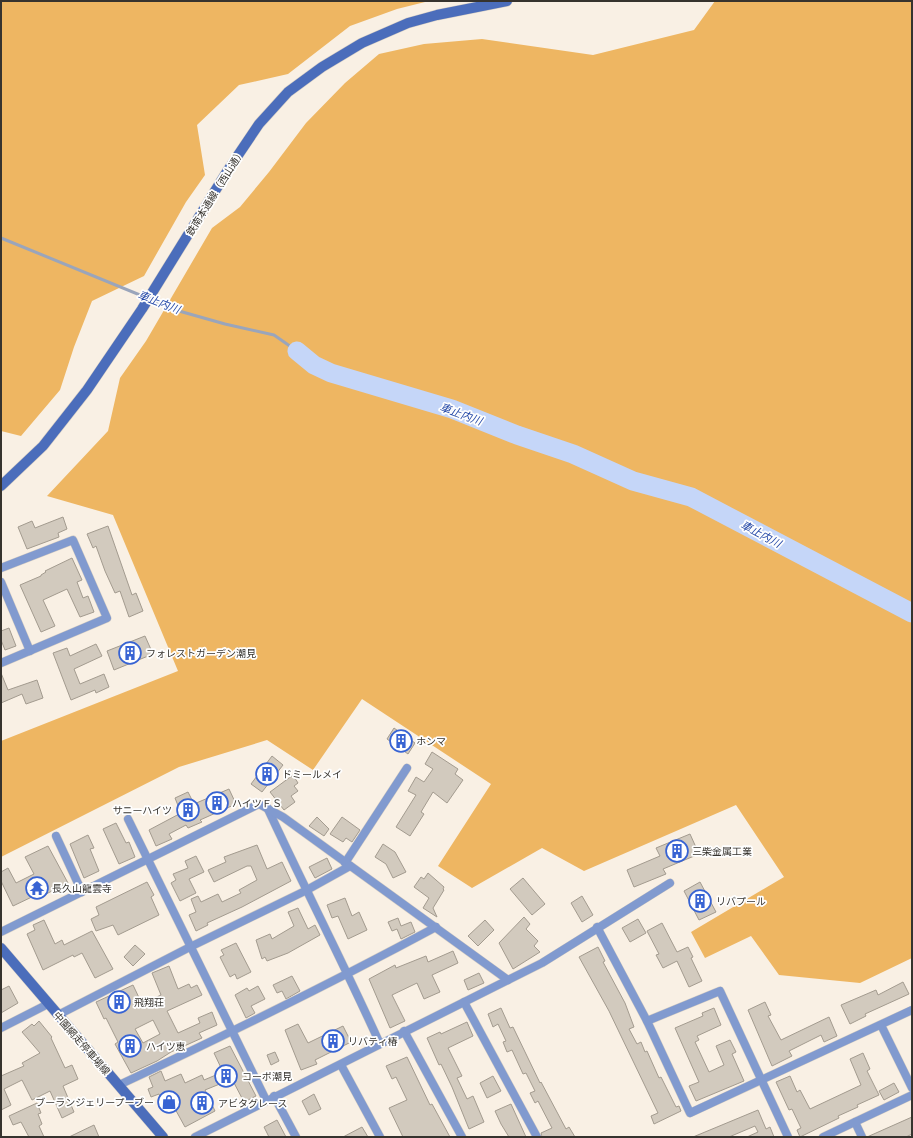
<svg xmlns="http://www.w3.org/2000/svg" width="913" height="1138" font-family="'Asap Condensed','Noto Sans JP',sans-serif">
<rect width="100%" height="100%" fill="#f9f0e4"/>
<g fill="#eeb662">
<path d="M1 1H429L397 9 350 26 288 74 239 85 197 125 205 175 186 202 144 276 92 301 74 347 60 390 21 436 1 431Z"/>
<path d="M715 1H912V958L860 983 779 975 751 936 705 958 691 932 784 877 736 805 584 871 542 848 472 888 438 866 491 784 362 699 313 770 267 740 179 767 1 857V741L178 671 113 515 47 496 108 431 120 378 146 341 212 228 240 207 269 172 306 123 345 83 379 54 424 44 482 39 593 55 694 30Z"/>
</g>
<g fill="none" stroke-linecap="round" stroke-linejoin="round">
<path stroke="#9aa5bb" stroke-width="3" d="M1 238 179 311 225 324 274 335 297 351"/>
<path stroke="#c5d6f8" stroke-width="19" d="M297 351 314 365 331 373 452 409 517 435 573 454 633 481 691 497 912 613"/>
</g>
<g fill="#d2cabe" stroke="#a39b8f" fill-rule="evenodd">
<path d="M63 517 67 529 58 533 59 537 27 549 18 527 32 521 35 528Z"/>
<path d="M108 526 132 595 136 593 143 611 129 617 120 591 115 593 105 571 96 546 93 548 87 534Z"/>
<path d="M72 558 82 580 77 582 83 598 88 596 94 612 80 617 67 589 43 600 55 626 41 632 20 585 41 576V575L46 572 45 571Z"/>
<path d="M9 628 16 646 5 650 1 640V631Z"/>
<path d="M145 636 153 654 114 670 107 651Z"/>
<path d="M96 644 102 656 74 669 80 684 104 674 109 687 96 693 95 690 71 700 53 653 67 648 70 656Z"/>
<path d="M1 673 8 690 37 680 43 698 26 704 22 694 1 703Z"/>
<path d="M394 728 415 743 408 754 387 739Z"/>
<path d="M432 752 458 769 455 774 463 780 447 803 433 792 421 812 424 814 410 836 396 827 416 795 408 791 416 777 424 782 433 769 425 764Z"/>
<path d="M272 756 283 765 262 792 251 784Z"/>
<path d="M293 775 298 783 294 786 298 791 291 796 295 802 284 810 270 792Z"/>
<path d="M229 789 236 804 200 820 202 822 188 828 186 825 169 834 172 839 156 846 149 830 181 813 175 798 188 792 194 804Z"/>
<path d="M317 817 329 829 324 836 309 826Z"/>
<path d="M342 817 360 830 352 842 346 838 343 842 330 834Z"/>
<path d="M116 823 126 843 129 842 135 857 119 864 103 829Z"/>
<path d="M690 834 699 854 663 869 666 874 634 887 627 870 660 856 656 848Z"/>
<path d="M88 835 94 848 90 849 99 871 84 878 70 844Z"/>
<path d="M383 844 395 852 406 872 393 878 386 864 375 857Z"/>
<path d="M257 845 267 869 282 862 291 881 242 907 207 923 208 925 196 931 189 915 196 912 191 899 198 896 201 902 218 894 222 902 241 893 239 890 257 880 251 866H247L214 882 208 870 226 862 224 857Z"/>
<path d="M48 846 68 883 38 898 36 895 13 906 1 881V872L8 868 16 883 34 874 25 857Z"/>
<path d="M196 856 204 872 189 879 196 893 180 901 171 883 176 880 173 874 188 868 185 861Z"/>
<path d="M327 858 332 869 315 878 309 867Z"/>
<path d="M428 873 444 887 443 889 444 890 433 908 437 917 423 908 429 898 414 887 421 877 424 879Z"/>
<path d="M523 878 545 904 532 915 510 889Z"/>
<path d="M147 882 154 895 151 897 159 915 118 935 113 925 96 931 91 919 99 915 96 907Z"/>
<path d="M700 882 716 912 699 920 684 891Z"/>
<path d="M582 896 593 915 582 922 571 903Z"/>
<path d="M345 898 352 916 359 912 367 930 348 939 338 916 332 918 327 905Z"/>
<path d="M298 908 308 929 315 925 320 935 288 953 267 961 265 957 262 959 256 940 270 934 272 939 294 926 288 912Z"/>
<path d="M524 917 530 924 526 929 538 941 534 946 540 952 513 969 499 943Z"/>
<path d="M398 918 401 926 411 922 415 932 401 939 397 929 392 931 388 922Z"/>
<path d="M638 919 646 933 630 942 622 928Z"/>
<path d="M44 920 55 944 62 940 64 945 92 931 113 969 95 978 82 953 74 957 73 955 43 970 27 934 35 930 33 925Z"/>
<path d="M485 920 494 930 478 946 468 936Z"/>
<path d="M662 923 677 952 688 947 693 957 691 958 702 981 689 987 677 961 663 968 656 955 659 954 647 931Z"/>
<path d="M236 943 251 972 237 979 235 974 230 977 220 957 224 955 221 950Z"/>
<path d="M135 945 145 954 133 966 124 957Z"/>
<path d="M598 947 605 961 603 962 625 1003 634 1027 629 1029 637 1044 641 1042 645 1052 647 1051 659 1078 661 1077 676 1107 679 1106 681 1111 654 1124 651 1116 658 1113 609 1011 579 957Z"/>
<path d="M453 951 458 963 432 975 440 992 424 999 417 983 392 995 405 1021 390 1028 369 979 395 965 396 968 426 956 428 962Z"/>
<path d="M169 966 178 989 189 984 191 988 197 985 202 995 167 1011 178 1033 200 1023 198 1018 212 1012 217 1025 199 1033 202 1038 171 1052 157 1061 131 1073 115 1044 118 1042 106 1018 104 1019 96 1002 133 985 142 1004 161 995 152 973ZM153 1020 160 1034 143 1043 135 1029Z"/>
<path d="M479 973 484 983 468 990 464 980Z"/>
<path d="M292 976 300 991 286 999 282 991 277 993 273 985Z"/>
<path d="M903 982 909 994 865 1014 866 1016 850 1024 841 1005 876 990 878 995Z"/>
<path d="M9 986 18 1003 1 1013V990Z"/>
<path d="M258 986 265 999 251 1006 255 1013 246 1018 235 995 247 988 249 991Z"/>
<path d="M765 1002 771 1015 768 1016 781 1040 829 1017 837 1036 824 1042 821 1035 789 1051 792 1056 772 1066 748 1010Z"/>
<path d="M501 1008 510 1028 513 1027 540 1083 541 1082 566 1129 569 1127 575 1137H542L541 1133 552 1128 538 1101 535 1103 530 1093 535 1091 526 1073 523 1074 512 1050 507 1052 503 1042 506 1041 498 1024 493 1027 488 1014Z"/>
<path d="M714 1008 721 1025 697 1036 699 1040 695 1042 709 1072 724 1065 716 1046 730 1040 736 1052 732 1054 744 1081 696 1101 689 1086 699 1082 675 1028 703 1016 702 1013Z"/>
<path d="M39 1021 52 1037 51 1038 65 1068 72 1065 78 1079 63 1086 74 1112 62 1118 50 1091 32 1100 22 1080 4 1089 11 1105 1 1110V1076L24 1066 22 1063 40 1053 22 1032 32 1024 34 1026Z"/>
<path d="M467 1022 473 1036 448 1048 462 1076 457 1078 467 1099 473 1096 484 1122 469 1129 452 1087 441 1064 439 1065 427 1038 440 1032 441 1034Z"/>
<path d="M298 1024 308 1043 343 1026 351 1042 315 1060 317 1064 301 1070 285 1030Z"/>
<path d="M230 1046 256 1096 244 1102 232 1079 205 1090 215 1111 185 1127 174 1107 167 1111 159 1094 151 1097 148 1089 153 1087 149 1077 161 1071 165 1081 181 1074 185 1083 202 1075 204 1080 223 1072 214 1053Z"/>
<path d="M275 1052 279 1061 271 1065 267 1055Z"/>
<path d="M863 1053 870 1069 867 1071 879 1095 857 1105 858 1107 838 1116 839 1118 800 1137 797 1130 801 1128 792 1109 789 1110 776 1082 790 1076 797 1092 800 1090 810 1109 861 1085 850 1059Z"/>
<path d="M407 1057 430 1105 432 1104 450 1137H403L389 1108 407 1100 396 1077 392 1079 386 1066Z"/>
<path d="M493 1076 501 1091 487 1098 480 1083Z"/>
<path d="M894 1083 899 1092 884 1100 879 1091Z"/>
<path d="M314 1094 321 1109 309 1115 302 1101Z"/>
<path d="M37 1103 41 1113 38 1114 42 1124 39 1126 44 1137H29L21 1122 13 1125 9 1116Z"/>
<path d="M511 1104 526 1137H509L501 1124 495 1111Z"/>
<path d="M758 1110 766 1129 770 1127 774 1137H747L758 1132 755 1126 729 1137H693Z"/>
<path d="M912 1117V1134L906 1137H867Z"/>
<path d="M277 1120 286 1137H269L264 1127Z"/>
<path d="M94 1125 99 1137H69Z"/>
<path d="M362 1127 368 1137H343Z"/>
</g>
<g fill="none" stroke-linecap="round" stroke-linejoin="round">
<g stroke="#d6cec3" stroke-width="9">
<g id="street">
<path d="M1 568 73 540 107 618 1 663"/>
<path d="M1 582 30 651"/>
<path d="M267 807C304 887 344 964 380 1044"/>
<path d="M128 819 266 1100"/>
<path d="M56 836 82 892"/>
<path d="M345 863 407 768"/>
<path d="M597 927 647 1021 690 1113 912 1010"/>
<path d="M1 932 259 804 283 817 508 980"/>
<path d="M464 1002 537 1137"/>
<path d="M58 1015 190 947 305 891 350 866"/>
<path d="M647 1021 720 991 788 1137"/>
<path d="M881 1025 912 1088"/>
<path d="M1 1028 48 1004"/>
<path d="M404 1031 462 1137"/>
<path d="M341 1065 380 1137"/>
<path d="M119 1085C226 1035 332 983 436 927"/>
<path d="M274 1096 296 1137"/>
<path d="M855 1122 862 1137"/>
<path d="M195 1137 542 963 670 883"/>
<path d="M823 1137 912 1095"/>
</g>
</g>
<g stroke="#d6cec3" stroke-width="11">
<g id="secondary">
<path d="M1 486 43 446 87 390 142 309 228 170 259 124 288 92 322 67 362 43 408 23 437 15 507 1"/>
<path d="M1 948 163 1137"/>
</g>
</g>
<use href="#street" stroke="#819acf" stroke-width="8"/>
<use href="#secondary" stroke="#4b6dbb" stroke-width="10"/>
</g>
<defs>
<g id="building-ring" transform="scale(1.15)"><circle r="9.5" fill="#fefefe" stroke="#3763d3" stroke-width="1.5"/><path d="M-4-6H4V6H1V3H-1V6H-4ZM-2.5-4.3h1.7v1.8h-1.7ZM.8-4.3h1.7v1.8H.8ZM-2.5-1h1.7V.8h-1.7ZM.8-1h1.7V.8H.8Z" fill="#3763d3"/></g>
<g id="temple-ring" transform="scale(1.15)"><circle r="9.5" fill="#fefefe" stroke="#3763d3" stroke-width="1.5"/><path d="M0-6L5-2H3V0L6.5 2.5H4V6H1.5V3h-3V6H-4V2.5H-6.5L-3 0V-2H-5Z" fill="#3763d3"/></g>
<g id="shop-ring" transform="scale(1.15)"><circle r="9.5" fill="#fefefe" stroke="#3763d3" stroke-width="1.5"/><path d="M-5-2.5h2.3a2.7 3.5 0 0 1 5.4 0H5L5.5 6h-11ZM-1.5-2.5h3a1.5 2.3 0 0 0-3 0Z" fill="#3763d3"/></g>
</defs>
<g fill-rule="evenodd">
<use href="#building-ring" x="130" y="653"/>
<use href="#building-ring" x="401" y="741"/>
<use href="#building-ring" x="267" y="774"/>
<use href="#building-ring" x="217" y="803"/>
<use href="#building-ring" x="188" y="810"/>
<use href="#building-ring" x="677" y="851"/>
<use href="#temple-ring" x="37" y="888"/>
<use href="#building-ring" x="700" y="901"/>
<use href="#building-ring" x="119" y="1002"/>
<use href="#building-ring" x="333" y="1041"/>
<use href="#building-ring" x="130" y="1046"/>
<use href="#building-ring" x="226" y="1076"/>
<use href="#shop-ring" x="169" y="1102"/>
<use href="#building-ring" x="202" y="1103"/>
</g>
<g text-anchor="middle" stroke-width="3.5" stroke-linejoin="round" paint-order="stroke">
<g font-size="10" fill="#36332e" stroke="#fefefe">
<text transform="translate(215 192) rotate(-58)" y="4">鉄南本通線（西山通）</text>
<text transform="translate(82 1043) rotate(49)" y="4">中園網走停車場線</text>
</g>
<g font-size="10" fill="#36332e" stroke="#fefefe" text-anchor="start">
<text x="146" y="657">フォレストガーデン潮見</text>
<text x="416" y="745">ホンマ</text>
<text x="282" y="778">ドミールメイ</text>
<text x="232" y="807">ハイツＦＳ</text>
<text x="172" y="814" text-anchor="end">サニーハイツ</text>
<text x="692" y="855">三柴金属工業</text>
<text x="52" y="892">長久山龍雲寺</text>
<text x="716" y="905">リバプール</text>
<text x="134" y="1006">飛翔荘</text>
<text x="348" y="1045">リバティ椿</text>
<text x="146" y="1050">ハイツ恵</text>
<text x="242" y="1080">コーポ潮見</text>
<text x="154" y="1106" text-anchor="end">ブーランジェリープーブー</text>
<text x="218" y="1107">アビタグレース</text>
</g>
<g font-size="11" font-style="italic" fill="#2549a8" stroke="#fefefe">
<text transform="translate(159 302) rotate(21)" y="4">車止内川</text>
<text transform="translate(461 414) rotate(20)" y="4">車止内川</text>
<text transform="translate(761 534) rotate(28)" y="4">車止内川</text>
</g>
</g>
<rect width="913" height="1138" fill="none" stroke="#36332e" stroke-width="4"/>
</svg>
